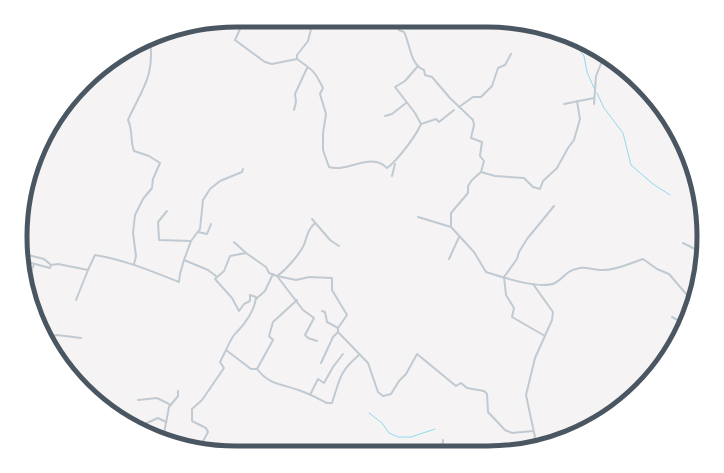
<svg xmlns="http://www.w3.org/2000/svg" width="724" height="473" font-family="Montserrat,sans-serif">
<rect width="100%" height="100%" fill="#f5f3f3"/>
<g fill="none" stroke-linecap="round" stroke-linejoin="round">
<g stroke="#90daee" stroke-width="1">
<path d="M572 39 584 56 587 72 594 88"/>
<path d="M597 93 604 108 623 133 631 165 653 184 670 195"/>
<path d="M369 413 382 423 389 433 398 437H411L435 429"/>
</g>
<g stroke="#c1cad2" stroke-width="2">
<path d="M244 20 235 40 265 62 272 64 297 59"/>
<path d="M397 21 399 30 404 32C410 43 410 65 424 70L425 75 432 77 450 98 473 120 474 125 471 138 482 142 480 156 484 161 481 172 472 180 468 186V193L451 213V227L474 252 486 272C502 277 540 290 555 283 566 277 564 271 580 268 587 267 595 270 602 270 614 271 631 263 643 259L657 269 669 274 687 295 694 298"/>
<path d="M308 67 297 59V55L308 41 313 21"/>
<path d="M564 104 594 98"/>
<path d="M594 104 596 76 604 56"/>
<path d="M459 107 473 97H481L492 86 498 68 505 65 511 54"/>
<path d="M294 110 296 102 295 94 307 68H309C316 72 319 81 323 88L320 94 326 114 323 133V150L329 167C348 173 371 151 387 168 397 161 416 136 421 124L415 113 395 87 405 81 418 66"/>
<path d="M385 116 392 114 406 103"/>
<path d="M421 124 436 119 439 122 454 110"/>
<path d="M481 172 495 176 524 178 533 187 540 189 543 181 557 168 568 148 574 140 580 119 577 101"/>
<path d="M392 176 395 164"/>
<path d="M698 204H699"/>
<path d="M167 211 158 222 159 240 191 241"/>
<path d="M418 217 451 227"/>
<path d="M312 219 330 240 339 246"/>
<path d="M315 223C308 230 308 233 305 242 302 252 286 270 277 276L303 310 314 318 305 335 308 338 317 341"/>
<path d="M198 232 207 234 211 224"/>
<path d="M234 242 246 253"/>
<path d="M683 243 695 249 702 235"/>
<path d="M24 254 44 259 51 265 58 264 88 270 95 255C125 260 151 271 179 282L180 274 184 260 208 270 216 276"/>
<path d="M449 259 459 237"/>
<path d="M184 260 191 241 200 229 203 200 210 189 220 181 242 172 243 169"/>
<path d="M24 261 50 268 51 265"/>
<path d="M134 264 136 256 133 233 135 215 143 199 152 188 153 179 160 163 149 156 134 151C130 141 133 130 128 120 142 89 155 76 150 40"/>
<path d="M27 284 34 264"/>
<path d="M256 299 265 291 273 274"/>
<path d="M76 300 88 270"/>
<path d="M322 311 325 312 327 322 338 328"/>
<path d="M672 317 683 323"/>
<path d="M545 336 512 317 514 308 506 295 504 277 517 259 519 252 527 239 554 206"/>
<path d="M47 337 57 335 81 338"/>
<path d="M226 350C229 344 232 336 236 333 245 324 255 310 256 297L250 295V301L244 304 239 311 232 298 215 279 224 271 230 256 246 253 266 267 269 273 277 276 296 280 309 277 332 278V290L347 315 338 328V332L368 363 378 392 383 396 391 394 399 381 406 374 417 354 456 386 461 383 467 388 484 391 487 394 488 412 505 430 512 433 533 431"/>
<path d="M321 363 333 337 338 332"/>
<path d="M257 369 273 340 269 336 273 322 297 300"/>
<path d="M310 395 318 379 324 383 333 367 343 354"/>
<path d="M138 400 157 398 171 405"/>
<path d="M138 427 158 418 166 422"/>
<path d="M163 439 169 407 178 396V391"/>
<path d="M532 444 535 437 526 395 535 358 552 320 553 312 533 284"/>
<path d="M204 450 200 447 208 432 206 428 192 421V409L202 400 224 368 220 362 226 350 251 369H257C270 386 284 384 301 391 310 394 319 399 327 403H332C340 379 339 372 359 355"/>
<path d="M442 452 443 440"/>
</g>
</g>
<path d="M0 0H724V473H0ZM236 27H488A209 209 0 0 1 697 236V237A209 209 0 0 1 488 446H236A209 209 0 0 1 27 237V236A209 209 0 0 1 236 27Z" fill="#fff" fill-rule="evenodd"/>
<path fill="none" stroke="#4a5661" stroke-width="5" d="M236 27H488A209 209 0 0 1 697 236V237A209 209 0 0 1 488 446H236A209 209 0 0 1 27 237V236A209 209 0 0 1 236 27Z"/>
</svg>
